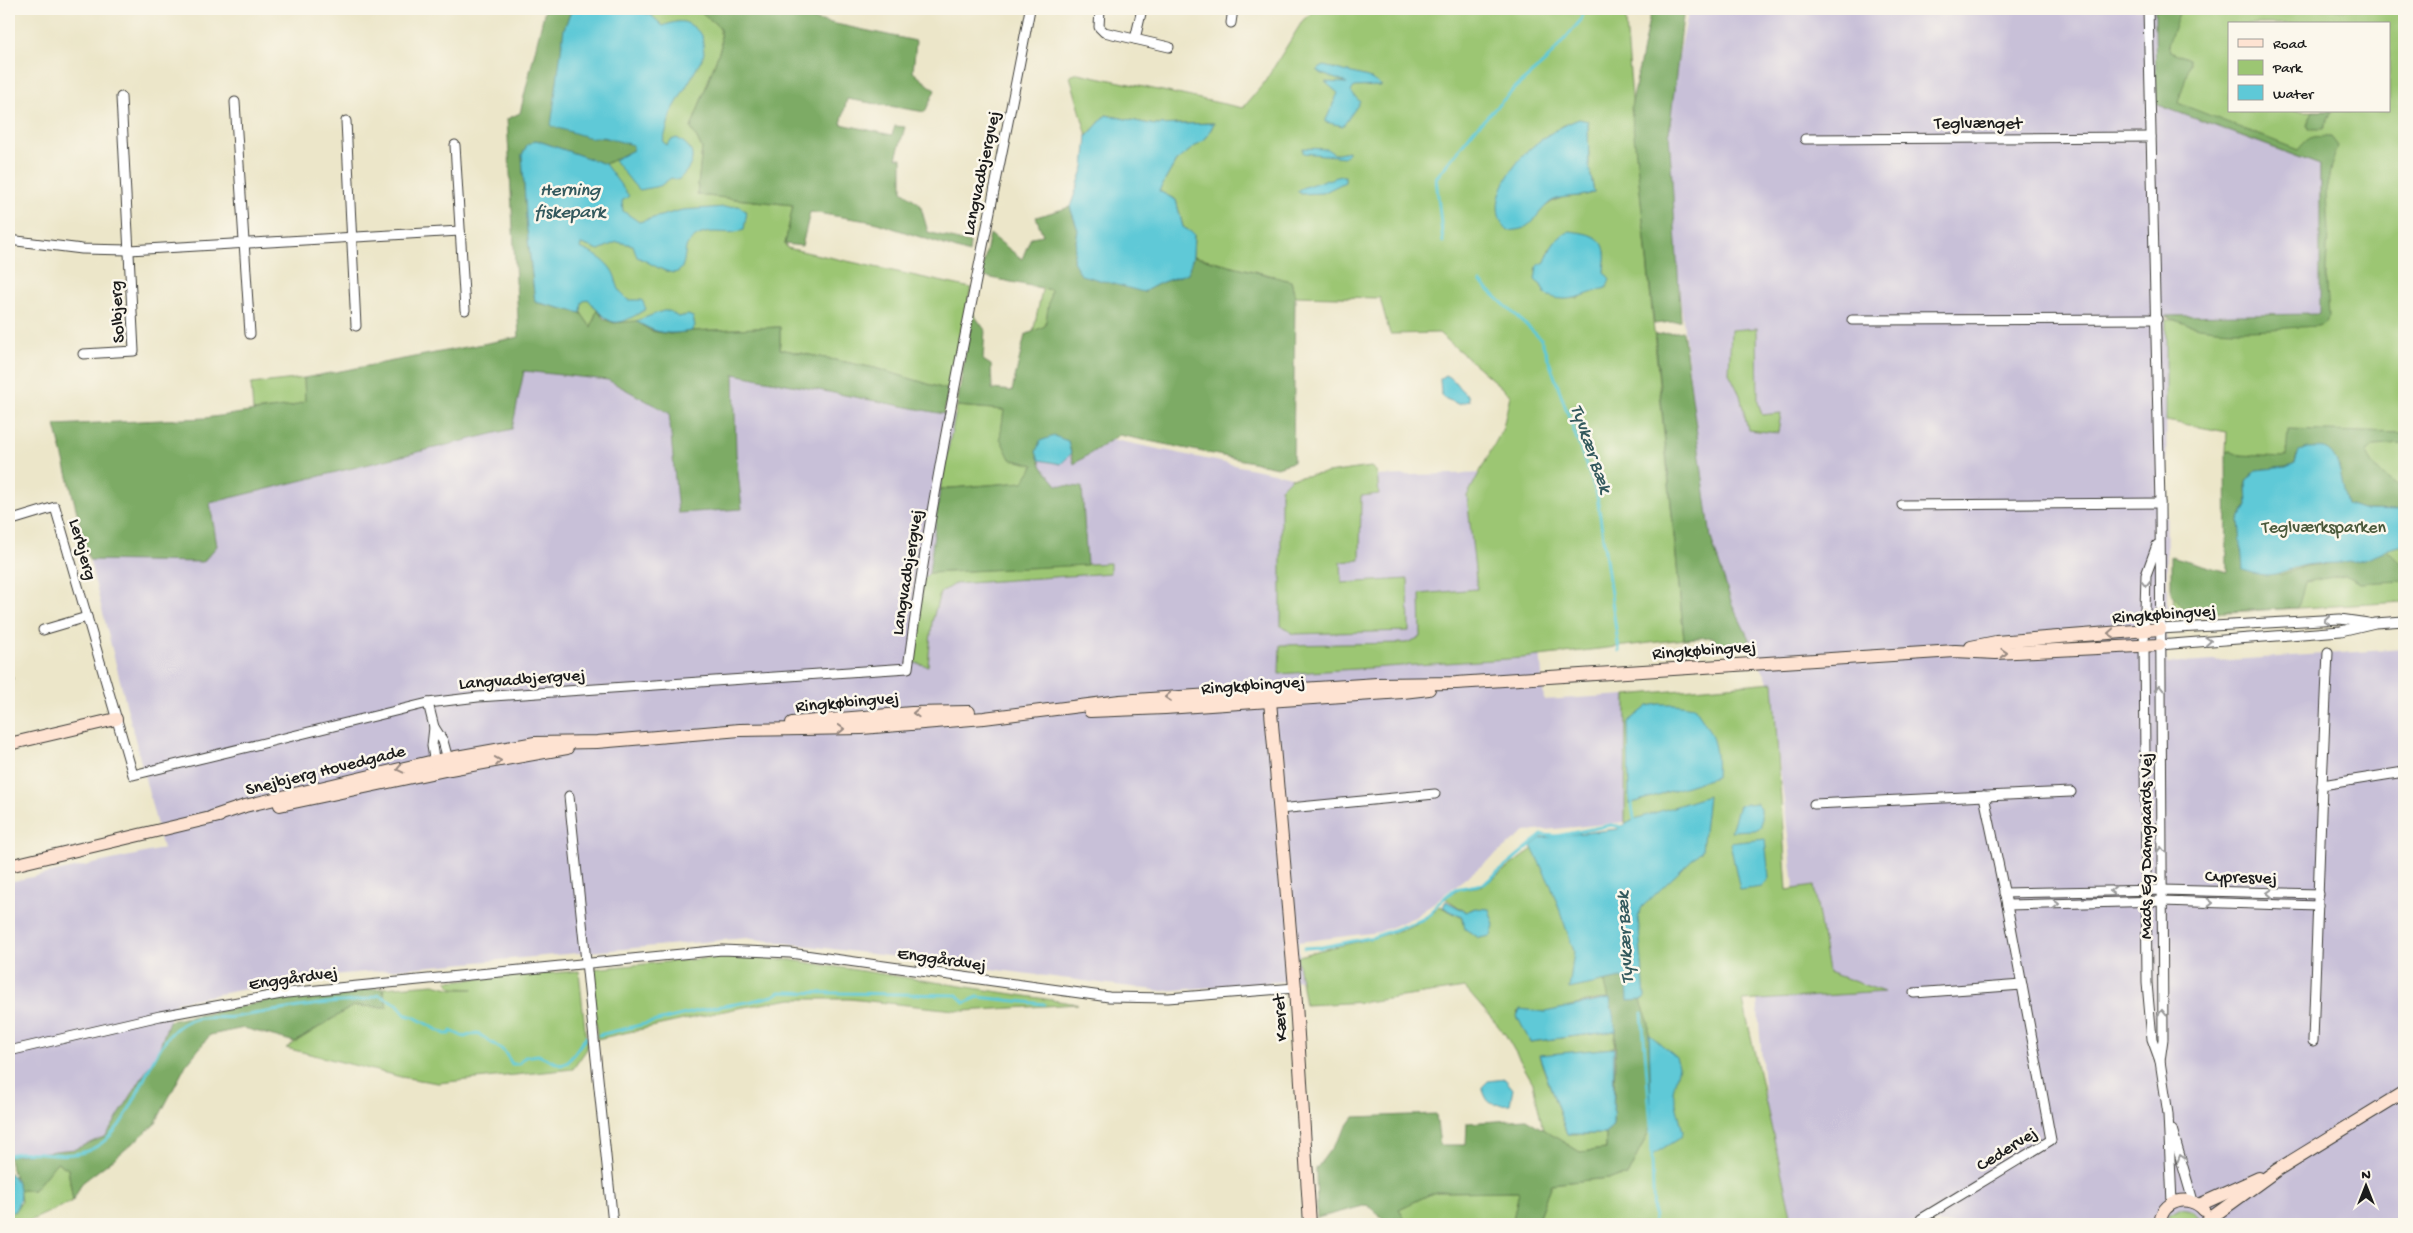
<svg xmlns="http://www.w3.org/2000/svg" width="2413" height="1233" font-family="'Gochi Hand',sans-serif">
<rect width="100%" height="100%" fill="#fbf7ec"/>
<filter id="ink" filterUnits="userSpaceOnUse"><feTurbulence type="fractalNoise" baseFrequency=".02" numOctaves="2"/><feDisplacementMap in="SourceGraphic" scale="10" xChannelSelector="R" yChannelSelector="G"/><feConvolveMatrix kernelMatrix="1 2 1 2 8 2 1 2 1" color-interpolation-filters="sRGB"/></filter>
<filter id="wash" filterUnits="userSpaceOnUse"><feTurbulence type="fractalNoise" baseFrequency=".0096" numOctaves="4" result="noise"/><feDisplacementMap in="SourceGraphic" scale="20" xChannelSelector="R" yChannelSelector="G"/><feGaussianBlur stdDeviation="1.12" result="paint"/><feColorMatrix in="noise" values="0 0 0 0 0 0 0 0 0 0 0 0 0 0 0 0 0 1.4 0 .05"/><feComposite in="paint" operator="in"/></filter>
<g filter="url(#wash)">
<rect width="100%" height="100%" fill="#ece6c9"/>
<g fill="#c8c0d8">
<path d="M1689 9H2155L2156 104 2320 165V314L2166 316 2167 664 2404 649V1224H1793L1767 1125 1750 908 1796 902 1770 684 1747 642 1713 568 1661 138Z"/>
<path d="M522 362 734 374 944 414 1096 436 1297 478 1526 472 1544 700 1626 695 1625 822 1525 832 1415 917 1379 932 1298 942 1301 980 1163 991 746 938 310 977 176 1002 158 1052 106 1136 75 1149 9 1156V882L163 849 55 425 205 418 293 406Z"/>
</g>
<g fill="#9cc673" stroke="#5c7148" fill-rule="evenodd">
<path d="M572 9H698L720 28 721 46 691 128 702 148 697 195 793 205 785 244 787 248 971 288 948 390 875 368 780 349V327L691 331 670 334 614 323 597 310 591 327 581 313Z"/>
<path d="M1316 9H1625L1635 137 1684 639 1522 658 1279 674 1280 645 1406 643 1421 637 1420 594 1477 589 1467 496 1503 428 1510 395 1439 333 1390 334 1380 298 1295 296 1291 281 1017 408 1044 281 1274 276 1193 256 1194 234 1183 227 1176 200 1159 191 1176 161 1207 137 1214 123 1155 125 1106 115 1087 136 1070 76 1078 73 1243 108 1264 83 1303 20ZM1588 121 1589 166 1594 192C1583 198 1573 195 1562 198 1546 202 1535 216 1524 228L1532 147 1564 125ZM1549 249 1605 252 1604 272 1591 291 1578 298 1546 295 1541 285Z"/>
<path d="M2155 9H2404V602L2176 615 2174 612 2173 589 2231 586 2230 451 2226 452 2227 432 2166 421V320L2321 319 2320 165 2156 104ZM2229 24H2389V111H2229Z"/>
<path d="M1757 328 1758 402 1762 415 1781 413 1778 433 1748 430 1740 395 1729 373 1731 330Z"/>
<path d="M304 378 305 401 293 406 253 411 251 384Z"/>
<path d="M957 406 1005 410 1000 438 1034 465 1024 482 940 489Z"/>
<path d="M1371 467 1377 472 1379 494 1361 496 1360 560 1341 562 1342 583 1408 579 1409 631 1294 634 1281 626V488L1291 478Z"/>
<path d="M1110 563V573L954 584 940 593 932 622 928 666 912 662 923 580 929 573Z"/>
<path d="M1773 682 1787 890 1814 886 1828 972 1884 992 1743 1001 1793 1224H1536L1551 1184 1627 1176 1651 1127 1604 979 1610 999C1587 998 1566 1011 1544 1012 1535 1012 1527 1010 1517 1012L1530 1042 1616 1031 1614 1048 1539 1056 1567 1134H1606V1149L1580 1152 1543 1130 1533 1083 1505 1034 1465 988 1366 1002 1305 1005 1297 957C1330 944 1421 936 1439 906L1463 918 1475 908 1466 912 1445 898 1458 889 1483 886 1542 842 1629 831 1625 822 1626 695Z"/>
<path d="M719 957 791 960 1078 1004 964 1011 850 999H792L738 1008 597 1039 592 969Z"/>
<path d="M579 971 587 1049 573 1069 438 1083 401 1077 286 1048 353 1006 387 1007 383 988 434 984 453 989H474L453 988 446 981Z"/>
<path d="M57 1162 68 1169 73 1201 23 1224H9V1213L15 1211 21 1201 19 1190H34Z"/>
<path d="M1520 1191 1512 1224H1407L1399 1209 1435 1192Z"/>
<path d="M2181 1208C2192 1209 2199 1213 2200 1224H2167L2170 1214Z"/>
</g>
<g fill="#7dab65" stroke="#4c6440">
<path d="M545 9H572L564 29 591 138C604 137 622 138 633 145L634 150 605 164 536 140 522 155 527 230 535 302 581 313 591 327 597 310 604 319 614 323 636 321 651 331 670 334 691 331 780 327V349L875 368 948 390 944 414 734 374 736 454 742 509 678 513 669 413 608 380 524 371 512 429 210 503 217 546 203 562 89 560 55 425 205 418 293 406 305 401 304 378 519 337 507 119 520 113Z"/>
<path d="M698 9H765L916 41 913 72 935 90 925 112 847 99 841 124 892 135 895 126 905 127 896 158H902V191L920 204 928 232 970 243 969 253 874 222 810 212 802 246 785 244 793 205 697 195 702 148 691 128 721 46 720 28Z"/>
<path d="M1651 9H1684L1669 133 1681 321 1654 324 1631 107Z"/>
<path d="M2155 9H2181L2168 44 2170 51 2189 59 2190 63 2178 103 2298 150C2310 135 2312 136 2331 137L2338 146 2331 166 2326 191 2328 232 2326 270 2329 316 2325 323 2318 326C2273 328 2206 338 2166 316L2320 314V165L2156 104Z"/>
<path d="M2313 111H2332L2323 129H2308L2307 125Z"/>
<path d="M1070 207 1078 230 1073 261 1143 292 1160 283 1188 273 1193 256 1291 281 1295 296 1293 462 1277 467 1119 435 1074 464 1068 441 1036 452 1042 467 1057 485 1082 487 1087 565 929 573 940 489 1023 482 1034 465 1010 459 1000 438 1004 410 957 406 972 312 985 330 983 360 991 365 992 389 1012 391 1025 335 1045 326 1051 290 981 276 990 234 1022 259 1031 237 1043 235 1036 217Z"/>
<path d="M1683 331 1711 538 1732 604 1752 645 1719 648 1713 637 1684 639 1655 335Z"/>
<path d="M2288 430 2404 433V444L2374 446 2367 453C2375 469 2386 483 2404 488V511L2362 510 2347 505 2342 487 2339 466 2297 455 2295 463 2286 467 2256 470 2246 482 2247 506 2239 520 2280 575 2306 566 2360 560 2386 549 2404 567V581L2360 583 2344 575 2305 582 2298 608 2230 611 2185 609 2171 593V556L2227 572 2226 452 2230 451 2239 455 2286 457Z"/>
<path d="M1631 973 1649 1023 1651 1127 1627 1176 1551 1184 1536 1224H1512L1519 1191 1435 1192 1399 1209 1407 1224H1390L1367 1205 1317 1218 1316 1169 1354 1117 1436 1114 1440 1145H1466L1467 1123 1526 1119 1580 1152 1606 1149V1134L1613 1125 1616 1031 1604 979Z"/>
<path d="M383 988 387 1007 353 1006 295 1042 244 1028 210 1035 186 1065 155 1124 120 1154 82 1183 73 1201 68 1169 57 1162 34 1190H19C17 1177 9 1170 9 1156L75 1149 106 1136 158 1052 169 1021 287 997Z"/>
</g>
<g fill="#5ec9d7" stroke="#3d727a">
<path d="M572 9 638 11 651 15 663 26C683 18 688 21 702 35L704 53 702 59 671 113 663 142 667 145 671 140 677 138C699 150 695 165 678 180L671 178 660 186 640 190 634 185 614 160 633 150V145L603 137 591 138 551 126 564 29Z"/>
<path d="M1324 66 1368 77 1382 86 1354 87 1351 92 1360 102 1343 126 1325 122 1338 93 1325 82 1347 83 1322 74 1317 70Z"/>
<path d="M1106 115 1155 125 1214 123 1207 137 1176 161 1159 191 1176 200 1183 227 1194 234 1193 256 1188 273 1160 283 1143 292 1081 275 1073 261 1078 230 1070 207 1084 167 1087 136Z"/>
<path d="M1579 119 1588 121 1589 166 1594 192C1580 199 1566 194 1552 201 1541 208 1535 222 1524 228 1520 230 1513 230 1508 231 1483 207 1511 165 1532 147 1546 135 1563 125 1579 119Z"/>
<path d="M536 140 605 164 629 196 622 201 623 211 639 222 682 210 739 206 747 212 744 229C731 237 714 228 699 235 696 236 689 242 687 245 683 254 687 277 669 272 658 269 647 261 637 257L633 245 617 242 599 250 581 244 580 248C592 253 603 258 611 269 619 281 614 288 628 300H642L646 309C614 329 611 327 588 299L582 302 581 313 535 302 527 230 522 155 527 145Z"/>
<path d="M1303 148 1327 149 1334 154 1348 151V154L1345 157 1303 153Z"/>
<path d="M1341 176H1345V182L1323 193 1301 194 1297 191C1301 186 1332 179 1341 176Z"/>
<path d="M1569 231C1583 233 1603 234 1605 252 1606 258 1604 266 1604 272L1610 279 1606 288C1584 294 1570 305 1546 295L1541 285 1535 280 1537 266 1545 262C1550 247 1555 239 1569 231Z"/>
<path d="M663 311H669L678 317 688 315 693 317 695 326 691 331C667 335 657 334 636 321Z"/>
<path d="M1446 375C1456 379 1458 390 1468 395L1469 401 1458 404 1444 398 1441 393 1440 379Z"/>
<path d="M1054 436 1068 441 1071 454 1061 464 1039 460 1036 452 1040 441Z"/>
<path d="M2308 448C2313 448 2319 447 2324 448 2342 454 2342 490 2347 505L2362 510 2404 511V545C2388 547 2376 556 2360 560 2343 565 2324 562 2306 565 2277 571 2275 581 2243 570L2239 520 2247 506 2246 482 2256 470 2286 467 2295 463 2299 451Z"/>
<path d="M1658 704H1675L1694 707C1713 733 1718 745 1716 777L1629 804 1628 722 1648 706Z"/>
<path d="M1708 796 1702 850 1642 907 1638 917 1645 997 1643 1000 1628 1001 1627 982 1621 978 1569 989 1574 951 1551 886 1531 846 1541 838 1617 829 1635 819Z"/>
<path d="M1757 803 1761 809V827L1755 830 1731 831 1739 805Z"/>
<path d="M1765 839 1769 878 1762 887 1740 890 1730 843Z"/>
<path d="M1446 901 1466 912 1475 908 1489 909 1494 925 1491 936 1479 938 1465 929 1463 918 1443 907Z"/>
<path d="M1608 999H1610L1616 1031 1530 1042 1517 1016 1520 1009 1545 1012Z"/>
<path d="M1649 1034 1676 1057 1679 1066 1673 1091 1683 1132 1681 1137 1652 1155Z"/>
<path d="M1614 1048 1613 1125 1606 1134H1567L1539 1055Z"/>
<path d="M1505 1079 1513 1089 1510 1104C1491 1105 1488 1106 1482 1087L1488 1081Z"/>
<path d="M9 1172C21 1184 23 1196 15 1211L9 1213Z"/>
</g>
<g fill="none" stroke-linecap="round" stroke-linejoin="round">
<g stroke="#5ec9d7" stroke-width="3">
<path d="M1443 242 1436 178 1474 130 1516 87 1545 62 1581 20 1584 9"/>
<path d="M1480 282 1541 339 1597 495 1619 651"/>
<path d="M1631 800 1635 824"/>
<path d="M1304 948 1322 947 1374 937 1421 920 1431 914 1437 904 1455 889 1484 884 1542 835 1557 836 1611 825 1624 827"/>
<path d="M1642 1013 1651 1127 1654 1224"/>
<path d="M599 1035 715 1007 748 1002 773 996 780 992 957 995 964 1003 978 997 1044 1004"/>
<path d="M9 1155C32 1148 61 1159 84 1152 141 1134 142 1042 188 1021 202 1015 220 1019 234 1017 262 1013 291 1008 320 1004 340 1001 360 1003 379 995L397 1004 406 1015 414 1017 445 1034H450L451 1031 464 1037 477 1033 504 1051 512 1064H519L525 1057 538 1055 561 1065 568 1062 586 1037"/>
</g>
</g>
</g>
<g filter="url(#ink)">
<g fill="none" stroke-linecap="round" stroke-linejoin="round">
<g stroke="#3b3a36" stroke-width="11">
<g id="street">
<path d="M1100 9 1099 27 1104 32 1169 47"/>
<path d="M2148 9 2160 503 2163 1039 2160 1061"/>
<path d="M1231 23 1233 9"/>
<path d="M1135 39 1142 9"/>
<path d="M235 102 250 334"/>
<path d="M346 121 356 326"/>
<path d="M1805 139 2151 137"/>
<path d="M455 145 465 310"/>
<path d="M9 240 82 249 129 250 460 231"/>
<path d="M1852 320 2157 319"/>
<path d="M83 354 134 351 121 97"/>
<path d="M1902 505 2160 503"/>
<path d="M9 521 55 507 133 775 428 703 478 697 908 668C937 446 989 229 1030 9"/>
<path d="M2157 545 2146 575 2144 646 2147 983 2152 1039 2160 1061 2168 1114 2172 1203"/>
<path d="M2160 629 2340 619 2368 623"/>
<path d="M43 630 87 617"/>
<path d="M2159 645 2341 631 2375 623 2404 621"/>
<path d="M9 681H10"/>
<path d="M428 703 434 727 432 746 435 764"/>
<path d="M434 727 443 741 449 763"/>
<path d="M2322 785 2328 652"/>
<path d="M569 796 613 1224"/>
<path d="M1814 804 2071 792"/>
<path d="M1279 809 1435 794"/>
<path d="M2004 893 2162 890 2319 894"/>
<path d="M2007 905 2162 901 2318 906"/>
<path d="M1914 993 2022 985"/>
<path d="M2313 1041 2322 785 2404 772"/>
<path d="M9 1051 160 1016 287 993 722 950 790 953 1109 997 1168 998 1295 988"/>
<path d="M2172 1129 2193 1201"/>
<path d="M1921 1219 2051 1140 2007 905 1984 796"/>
</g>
</g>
<g stroke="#3b3a36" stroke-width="14">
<g id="secondary">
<path d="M1971 647 1996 642 2160 629"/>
<path d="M1270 701 1295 988 1310 1224"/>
<path d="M1090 711 1165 708 1403 692 1429 689"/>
<path d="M792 723 912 713 969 712"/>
<path d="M9 744 116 719"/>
<path d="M280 805 450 769 567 748"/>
<path d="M212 817 245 806 434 761 535 743 597 742 740 730 862 728 984 718 1120 701 1377 684 1456 683 1955 651 1996 653 2159 645"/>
<path d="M9 866 219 816"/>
<path d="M2199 1205 2259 1178"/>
<path d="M2208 1220 2277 1170 2404 1092"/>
<path d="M2160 1224C2161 1200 2189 1193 2204 1210"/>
</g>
</g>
<use href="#street" stroke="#fff" stroke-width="9"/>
<use href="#secondary" stroke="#fee3d2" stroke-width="12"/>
</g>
<defs><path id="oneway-chevron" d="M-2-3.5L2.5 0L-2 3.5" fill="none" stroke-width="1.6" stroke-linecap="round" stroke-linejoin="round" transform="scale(1.25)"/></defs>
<g stroke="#999">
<use href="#oneway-chevron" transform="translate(2146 584) rotate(89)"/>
<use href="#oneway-chevron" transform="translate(2327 620) rotate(175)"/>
<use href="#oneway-chevron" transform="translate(2208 641) rotate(-4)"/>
<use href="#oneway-chevron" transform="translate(2159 688) rotate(-91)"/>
<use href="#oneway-chevron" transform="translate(2161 850) rotate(-91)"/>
<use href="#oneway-chevron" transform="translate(2113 891) rotate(179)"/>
<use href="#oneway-chevron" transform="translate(2270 893) rotate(-178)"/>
<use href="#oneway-chevron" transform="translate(2210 903) rotate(1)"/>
<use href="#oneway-chevron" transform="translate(2056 904) rotate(-1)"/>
<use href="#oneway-chevron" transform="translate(2162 1013) rotate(-91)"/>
<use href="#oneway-chevron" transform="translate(2181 1158) rotate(-107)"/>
</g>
<g stroke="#988980">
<use href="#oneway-chevron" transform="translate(2111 633) rotate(176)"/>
<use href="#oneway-chevron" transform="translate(2004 653) rotate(-2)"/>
<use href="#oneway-chevron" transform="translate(1168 697) rotate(176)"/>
<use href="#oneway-chevron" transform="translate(916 713) rotate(178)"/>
<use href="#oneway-chevron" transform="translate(841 729) rotate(-2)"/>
<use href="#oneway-chevron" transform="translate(498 761) rotate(-9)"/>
<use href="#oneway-chevron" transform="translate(400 769) rotate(167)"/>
</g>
</g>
<g text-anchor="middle" stroke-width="5" stroke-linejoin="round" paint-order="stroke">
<g font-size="18" fill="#1c1c1c" stroke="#fbf7ec">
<text x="1978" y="128">Teglvænget</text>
<text transform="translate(980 173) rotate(-78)" y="6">Langvadbjergvej</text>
<text transform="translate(116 312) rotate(-93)" y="6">Solbjerg</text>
<text transform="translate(84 549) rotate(74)" y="6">Lerbjerg</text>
<text transform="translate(906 572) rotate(-81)" y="6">Langvadbjergvej</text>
<text transform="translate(2164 613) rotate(-4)" y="6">Ringkøbingvej</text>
<text transform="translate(1704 649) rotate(-4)" y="6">Ringkøbingvej</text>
<text transform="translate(522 678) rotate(-4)" y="6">Langvadbjergvej</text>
<text transform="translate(1253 684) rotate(-4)" y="6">Ringkøbingvej</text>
<text transform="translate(847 701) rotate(-5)" y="6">Ringkøbingvej</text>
<text transform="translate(325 769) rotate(-14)" y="6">Snejbjerg Hovedgade</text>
<text transform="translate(2145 846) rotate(-90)" y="6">Mads Eg Damgaards Vej</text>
<text transform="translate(2241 876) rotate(2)" y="6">Cypresvej</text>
<text transform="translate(942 958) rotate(8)" y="6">Enggårdvej</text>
<text transform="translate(293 977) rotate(-8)" y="6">Enggårdvej</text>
<text transform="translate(1279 1018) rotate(-94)" y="6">Kæret</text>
<text transform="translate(2006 1148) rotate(-32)" y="6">Cedervej</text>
</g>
<g font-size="18" fill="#49583a" stroke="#fbf7ec">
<text x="2324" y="532">Teglværksparken</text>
</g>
<g font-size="19" font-style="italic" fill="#33595d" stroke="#fbf7ec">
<text x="570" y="195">Herning<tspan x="570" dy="22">fiskepark</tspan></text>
<text transform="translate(1593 448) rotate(71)" y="7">Tyvkær Bæk</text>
<text transform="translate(1623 938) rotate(-93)" y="7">Tyvkær Bæk</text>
</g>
</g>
<rect width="2413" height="1233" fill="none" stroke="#fbf7ec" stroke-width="30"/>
<rect x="2228" y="22" width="162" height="90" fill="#fbf7ec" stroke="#a29f99"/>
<rect x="2238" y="39" width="25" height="8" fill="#fee3d2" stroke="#a29f99"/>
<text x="2273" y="48" font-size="15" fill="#1c1c1c">Road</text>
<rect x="2238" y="60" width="25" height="15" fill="#9cc673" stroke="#a29f99"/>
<text x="2273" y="72" font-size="15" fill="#1c1c1c">Park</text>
<rect x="2238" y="85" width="25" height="15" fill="#5ec9d7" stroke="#a29f99"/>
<text x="2273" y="98" font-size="15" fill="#1c1c1c">Water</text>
<g transform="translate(2366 1186)" stroke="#fbf7ec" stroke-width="4" paint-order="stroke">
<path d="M0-4L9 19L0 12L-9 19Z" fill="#1c1c1c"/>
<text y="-8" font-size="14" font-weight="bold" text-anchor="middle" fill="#1c1c1c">N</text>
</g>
</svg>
